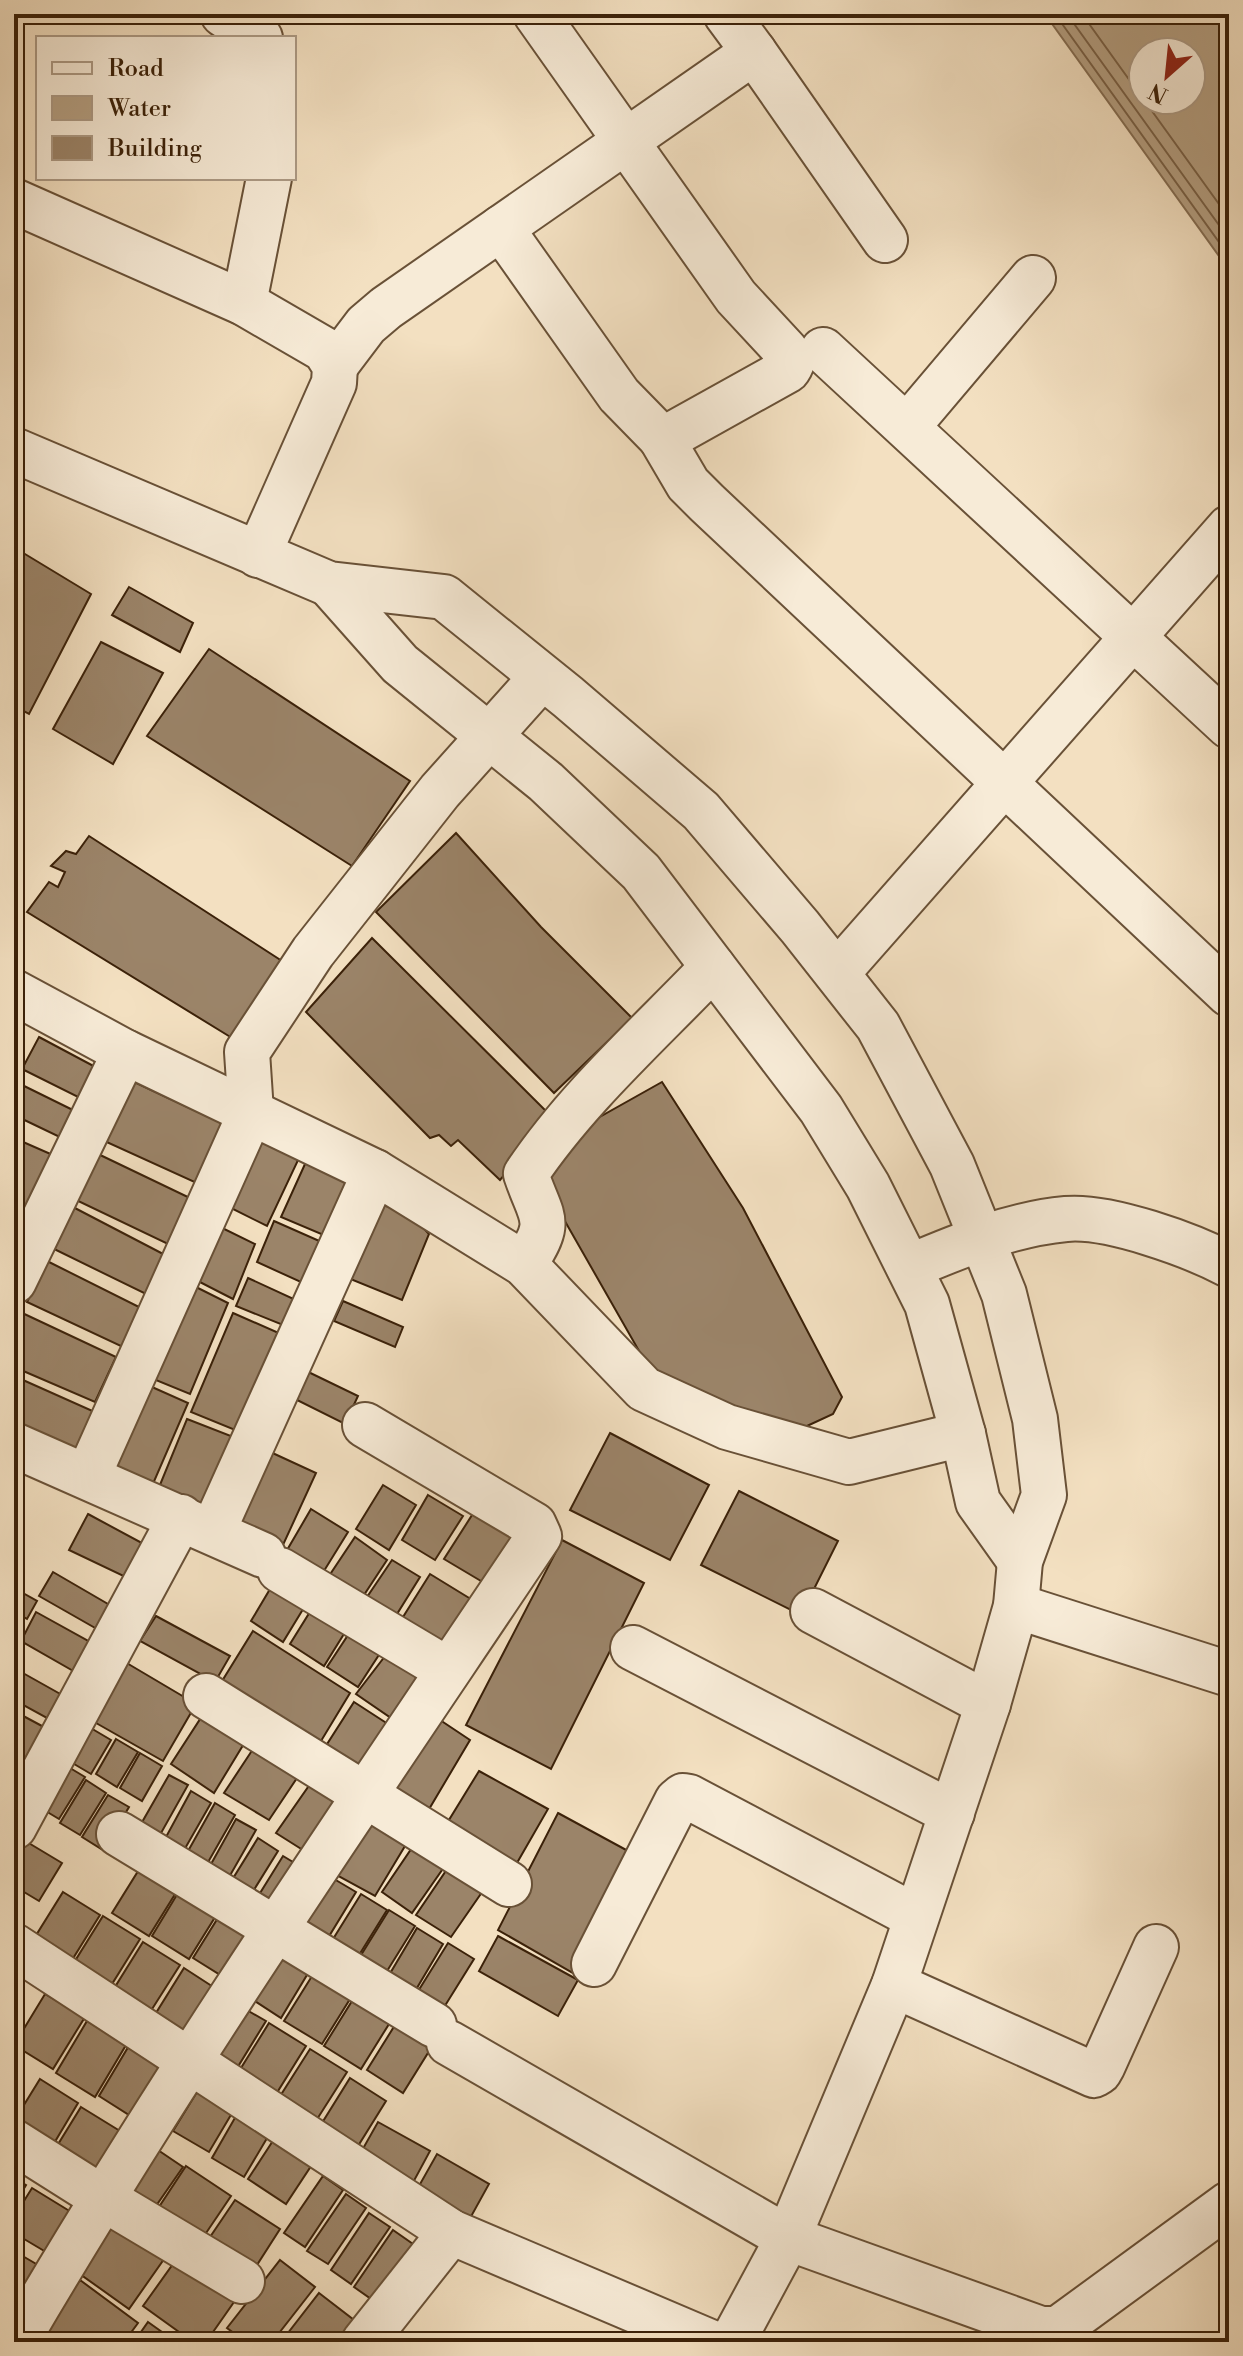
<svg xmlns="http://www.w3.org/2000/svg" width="1243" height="2356" font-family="'Libre Bodoni',serif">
<rect width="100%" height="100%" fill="#f3e0c1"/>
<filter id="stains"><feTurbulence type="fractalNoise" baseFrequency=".0025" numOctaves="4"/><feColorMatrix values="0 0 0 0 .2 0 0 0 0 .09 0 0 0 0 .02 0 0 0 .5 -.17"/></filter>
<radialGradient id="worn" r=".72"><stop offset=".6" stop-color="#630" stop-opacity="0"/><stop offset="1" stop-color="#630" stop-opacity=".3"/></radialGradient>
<path fill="#b49f82" stroke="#846d52" stroke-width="2" fill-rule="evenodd" d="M1045 14H1229V270ZM1143 52H1191V100H1143Z"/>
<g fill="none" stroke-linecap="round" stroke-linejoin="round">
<g stroke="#786046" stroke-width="2">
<path d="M1055 14 1229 256"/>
<path d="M1067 14 1229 239"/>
<path d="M1082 14 1143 99"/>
<path d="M1144 100 1229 218"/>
</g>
</g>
<g fill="#9b8469" stroke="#3b2109" stroke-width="2">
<path d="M20 551 91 594 29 714 14 706V559Z"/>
<path d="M129 587 193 623 180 652 112 615Z"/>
<path d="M101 642 163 673 113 764 53 729Z"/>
<path d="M209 649 410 781 352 866 147 736Z"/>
<path d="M456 833 541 927 632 1018 554 1093 376 912Z"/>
<path d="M89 836 282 961 232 1038 27 912 49 882 58 887 65 872 51 866 66 851 76 854Z"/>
<path d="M372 938 553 1118 500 1180 458 1140 451 1146 439 1135 430 1138 306 1012Z"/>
<path d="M39 1037 101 1070 86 1101 22 1069Z"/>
<path d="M128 1079 228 1126 201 1185 100 1139Z"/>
<path d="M14 1081 83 1115 68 1141 14 1115Z"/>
<path d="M662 1082 743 1208 842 1397 833 1414 807 1426 785 1433 659 1386 542 1181 573 1132Z"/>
<path d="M258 1133 300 1156 267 1226 225 1205Z"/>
<path d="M14 1138 62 1159 35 1216 14 1207Z"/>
<path d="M96 1153 192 1199 168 1244 74 1199Z"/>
<path d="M310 1153 359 1180 333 1239 281 1217Z"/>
<path d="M376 1202 412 1216 429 1234 402 1300 343 1276Z"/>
<path d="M71 1206 167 1256 146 1294 50 1247Z"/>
<path d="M274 1221 333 1247 314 1288 257 1262Z"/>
<path d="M210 1222 255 1244 233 1299 190 1277Z"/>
<path d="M47 1261 143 1309 125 1348 27 1302Z"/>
<path d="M248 1278 298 1301 288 1327 236 1306Z"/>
<path d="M186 1282 228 1303 190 1394 146 1376Z"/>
<path d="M343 1301 403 1327 395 1347 334 1321Z"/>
<path d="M18 1311 116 1357 95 1402 14 1367V1320Z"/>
<path d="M233 1313 281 1334 240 1432 191 1412Z"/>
<path d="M298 1367 358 1396 345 1424 285 1394Z"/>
<path d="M14 1376 97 1413 74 1462 14 1436Z"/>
<path d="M143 1383 188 1403 149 1493 103 1475Z"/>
<path d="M187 1419 236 1438 202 1518 155 1497Z"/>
<path d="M610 1433 709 1485 670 1560 570 1510Z"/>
<path d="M266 1450 316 1473 277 1558 228 1534Z"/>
<path d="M383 1485 416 1505 389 1550 356 1529Z"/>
<path d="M739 1491 838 1541 801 1615 701 1565Z"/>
<path d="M428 1495 463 1516 435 1560 402 1540Z"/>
<path d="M311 1509 348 1532 319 1579 283 1557Z"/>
<path d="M474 1512 516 1539 486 1584 444 1559Z"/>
<path d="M88 1514 153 1549 136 1582 69 1550Z"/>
<path d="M355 1537 387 1560 358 1604 325 1582Z"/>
<path d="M562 1540 644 1583 551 1769 466 1725Z"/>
<path d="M392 1560 420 1577 392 1622 363 1603Z"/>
<path d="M53 1572 120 1611 104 1633 39 1596Z"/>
<path d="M430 1574 474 1601 441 1650 398 1625Z"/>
<path d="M276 1579 308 1601 283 1642 251 1621Z"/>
<path d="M14 1588 37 1601 27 1619 14 1612Z"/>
<path d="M318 1599 352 1621 324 1666 290 1644Z"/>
<path d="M36 1612 99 1647 82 1676 21 1641Z"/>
<path d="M156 1616 230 1656 215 1682 140 1641Z"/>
<path d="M356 1623 386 1644 358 1687 327 1667Z"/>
<path d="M253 1631 350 1693 318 1746 219 1686Z"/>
<path d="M392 1647 427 1671 394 1720 356 1694Z"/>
<path d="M125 1662 196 1704 163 1761 89 1719Z"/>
<path d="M14 1668 71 1700 56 1723 14 1700Z"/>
<path d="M354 1702 391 1726 359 1774 322 1752Z"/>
<path d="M206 1710 248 1737 214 1793 171 1764Z"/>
<path d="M14 1711 55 1733 33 1772 14 1762Z"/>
<path d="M431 1714 470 1740 422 1821 381 1795Z"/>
<path d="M89 1727 111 1740 91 1774 69 1761Z"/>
<path d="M116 1739 138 1752 117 1787 96 1774Z"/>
<path d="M259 1740 303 1769 269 1820 224 1793Z"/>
<path d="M140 1753 162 1766 142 1801 120 1788Z"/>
<path d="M65 1765 85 1777 59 1819 39 1807Z"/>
<path d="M479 1771 548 1809 510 1875 441 1833Z"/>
<path d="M169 1775 188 1785 156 1842 137 1831Z"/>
<path d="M315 1777 344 1799 306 1852 276 1833Z"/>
<path d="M86 1780 106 1793 80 1835 60 1823Z"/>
<path d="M191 1791 211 1803 179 1859 160 1848Z"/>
<path d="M108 1795 129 1807 103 1850 82 1837Z"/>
<path d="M215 1803 235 1815 203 1871 183 1860Z"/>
<path d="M368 1809 411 1836 375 1896 329 1871Z"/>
<path d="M558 1813 641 1858 580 1977 498 1930Z"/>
<path d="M236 1819 256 1830 224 1886 205 1875Z"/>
<path d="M258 1838 278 1851 252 1893 232 1880Z"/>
<path d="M22 1839 62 1863 39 1901 14 1886V1853Z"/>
<path d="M418 1839 449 1860 412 1913 382 1892Z"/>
<path d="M283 1856 303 1868 277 1910 257 1898Z"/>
<path d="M454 1859 489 1882 451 1937 416 1915Z"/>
<path d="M145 1860 182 1883 149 1936 112 1913Z"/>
<path d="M329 1876 356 1892 320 1951 294 1935Z"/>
<path d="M184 1883 222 1906 189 1959 152 1936Z"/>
<path d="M63 1892 100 1915 67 1968 30 1945Z"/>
<path d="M361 1894 387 1910 351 1968 325 1952Z"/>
<path d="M226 1905 263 1928 230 1981 193 1958Z"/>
<path d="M389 1910 415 1926 379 1984 353 1968Z"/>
<path d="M103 1916 140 1939 107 1992 70 1969Z"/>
<path d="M417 1928 443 1944 408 2003 382 1987Z"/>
<path d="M498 1936 578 1980 558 2016 479 1971Z"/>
<path d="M143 1942 180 1965 147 2017 110 1995Z"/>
<path d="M277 1942 313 1965 281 2018 244 1994Z"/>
<path d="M448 1943 474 1959 438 2017 412 2001Z"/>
<path d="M184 1968 221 1992 188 2045 151 2021Z"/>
<path d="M317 1968 355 1991 322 2044 284 2021Z"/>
<path d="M357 1993 394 2016 361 2069 324 2046Z"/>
<path d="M45 1994 85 2017 53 2069 14 2045Z"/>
<path d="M238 2005 266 2021 234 2073 207 2056Z"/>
<path d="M400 2017 436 2040 403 2093 367 2070Z"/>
<path d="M87 2021 126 2045 95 2097 56 2073Z"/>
<path d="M269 2023 306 2046 273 2099 236 2076Z"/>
<path d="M130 2044 169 2068 137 2120 99 2096Z"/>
<path d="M310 2049 347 2072 314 2124 277 2101Z"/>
<path d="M350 2078 386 2101 353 2154 317 2131Z"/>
<path d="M40 2079 78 2103 47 2155 14 2121Z"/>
<path d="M200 2087 235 2108 209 2152 173 2131Z"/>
<path d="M81 2107 120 2131 88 2183 49 2159Z"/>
<path d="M240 2109 273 2128 244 2177 212 2158Z"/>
<path d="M378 2122 430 2151 409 2190 356 2161Z"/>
<path d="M278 2133 317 2157 286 2204 248 2179Z"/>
<path d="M149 2144 183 2167 151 2213 117 2190Z"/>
<path d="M437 2154 489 2184 468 2222 415 2193Z"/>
<path d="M186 2166 231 2196 200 2242 155 2213Z"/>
<path d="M323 2176 343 2190 305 2247 284 2233Z"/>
<path d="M14 2178 26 2185 14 2205Z"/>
<path d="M32 2188 76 2215 51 2255 14 2233V2217Z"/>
<path d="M346 2194 366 2208 328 2264 307 2251Z"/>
<path d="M235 2200 280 2229 250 2276 204 2246Z"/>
<path d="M111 2210 169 2252 129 2309 70 2267Z"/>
<path d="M369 2213 390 2227 351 2284 331 2270Z"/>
<path d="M393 2230 413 2244 374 2301 354 2287Z"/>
<path d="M183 2250 241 2292 206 2342H193L143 2306Z"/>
<path d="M14 2251 38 2265 14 2304Z"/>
<path d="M280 2260 315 2287 272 2342H246L227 2328Z"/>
<path d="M80 2280 138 2323 124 2342H47L40 2337Z"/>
<path d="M319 2293 354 2320 337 2342H281Z"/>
<path d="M148 2322 176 2342H134Z"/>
</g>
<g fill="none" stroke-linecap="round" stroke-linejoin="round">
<g stroke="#695137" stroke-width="48">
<g id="minor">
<path d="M223 14 260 38"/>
<path d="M754 52 885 240"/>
<path d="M14 201 244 303 325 350 335 366 334 383 258 555"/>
<path d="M501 228 619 395 661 438H666L788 370 791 365 786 351 736 297 536 14"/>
<path d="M244 303 269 178"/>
<path d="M823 350 1229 726"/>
<path d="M335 366 366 325 386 308 754 52 726 14"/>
<path d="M907 427 1033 278"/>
<path d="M661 438 688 484 707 503 1229 994"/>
<path d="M14 450 329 584 444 597 568 697 701 811 800 927 878 1026 952 1165 1004 1294 1035 1419 1044 1495 1020 1561 1016 1606 988 1704 894 1985 788 2238 732 2342"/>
<path d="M329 584 400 664 546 782 641 872 821 1109 868 1186 927 1304 963 1434 978 1502 1020 1561"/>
<path d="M837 973 1229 528"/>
<path d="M14 992 125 1052 375 1172 524 1264 644 1389 727 1427 849 1462 963 1434"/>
<path d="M524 1264C555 1220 541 1219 526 1174 577 1098 649 1034 713 967"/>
<path d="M909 1267C959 1246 1011 1224 1066 1219 1109 1215 1191 1245 1229 1265"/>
<path d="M14 1281 125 1052"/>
<path d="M14 1445 263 1555"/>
<path d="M88 1476 251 1112 247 1052 313 952 440 791 542 677"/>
<path d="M213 1531 375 1172"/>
<path d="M280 1570 448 1670"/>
<path d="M1016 1606 1229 1674"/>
<path d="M813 1611 988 1704"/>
<path d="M633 1648 952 1813"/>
<path d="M206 1696 509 1884"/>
<path d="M14 1827 181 1517"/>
<path d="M119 1834 434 2025"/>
<path d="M14 1946 451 2232 710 2342"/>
<path d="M594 1964 677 1801 683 1796 689 1797 916 1917"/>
<path d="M894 1985 1094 2075 1099 2072 1103 2065 1156 1947"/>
<path d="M449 2043 788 2238 1041 2329H1058L1229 2204"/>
<path d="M14 2142 101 2197 242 2281"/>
<path d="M20 2336C181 2062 362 1800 539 1536L534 1525 365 1425"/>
<path d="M364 2342 451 2232"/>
</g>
</g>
<use href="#minor" stroke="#f7ebd7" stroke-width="44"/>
</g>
<rect width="1243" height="2356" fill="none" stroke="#f3e0c1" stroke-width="48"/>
<rect x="16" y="16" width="1211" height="2324" fill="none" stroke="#3b2109" stroke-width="4"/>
<rect x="24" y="24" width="1195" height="2308" fill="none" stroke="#3b2109" stroke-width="2"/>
<rect x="36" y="36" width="260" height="144" fill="#f7ebd7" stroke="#ac9a85" stroke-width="2"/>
<rect x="52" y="62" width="40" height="12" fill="#f7ebd7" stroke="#ac9a85" stroke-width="2"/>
<text x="108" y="76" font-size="24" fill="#3b2109">Road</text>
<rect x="52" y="96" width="40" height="24" fill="#b49f82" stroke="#ac9a85" stroke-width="2"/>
<text x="108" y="116" font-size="24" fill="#3b2109">Water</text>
<rect x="52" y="136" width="40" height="24" fill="#9b8469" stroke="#ac9a85" stroke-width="2"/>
<text x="108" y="156" font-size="24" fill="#3b2109">Building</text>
<g transform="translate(1167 76) rotate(207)"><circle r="38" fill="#f7ebd7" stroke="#ac9a85" stroke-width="2"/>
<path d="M0-6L14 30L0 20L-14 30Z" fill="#8f2418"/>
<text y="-12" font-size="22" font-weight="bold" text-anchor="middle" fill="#3b2109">N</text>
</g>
<rect width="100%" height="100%" filter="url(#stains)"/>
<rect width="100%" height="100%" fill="url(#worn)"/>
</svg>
